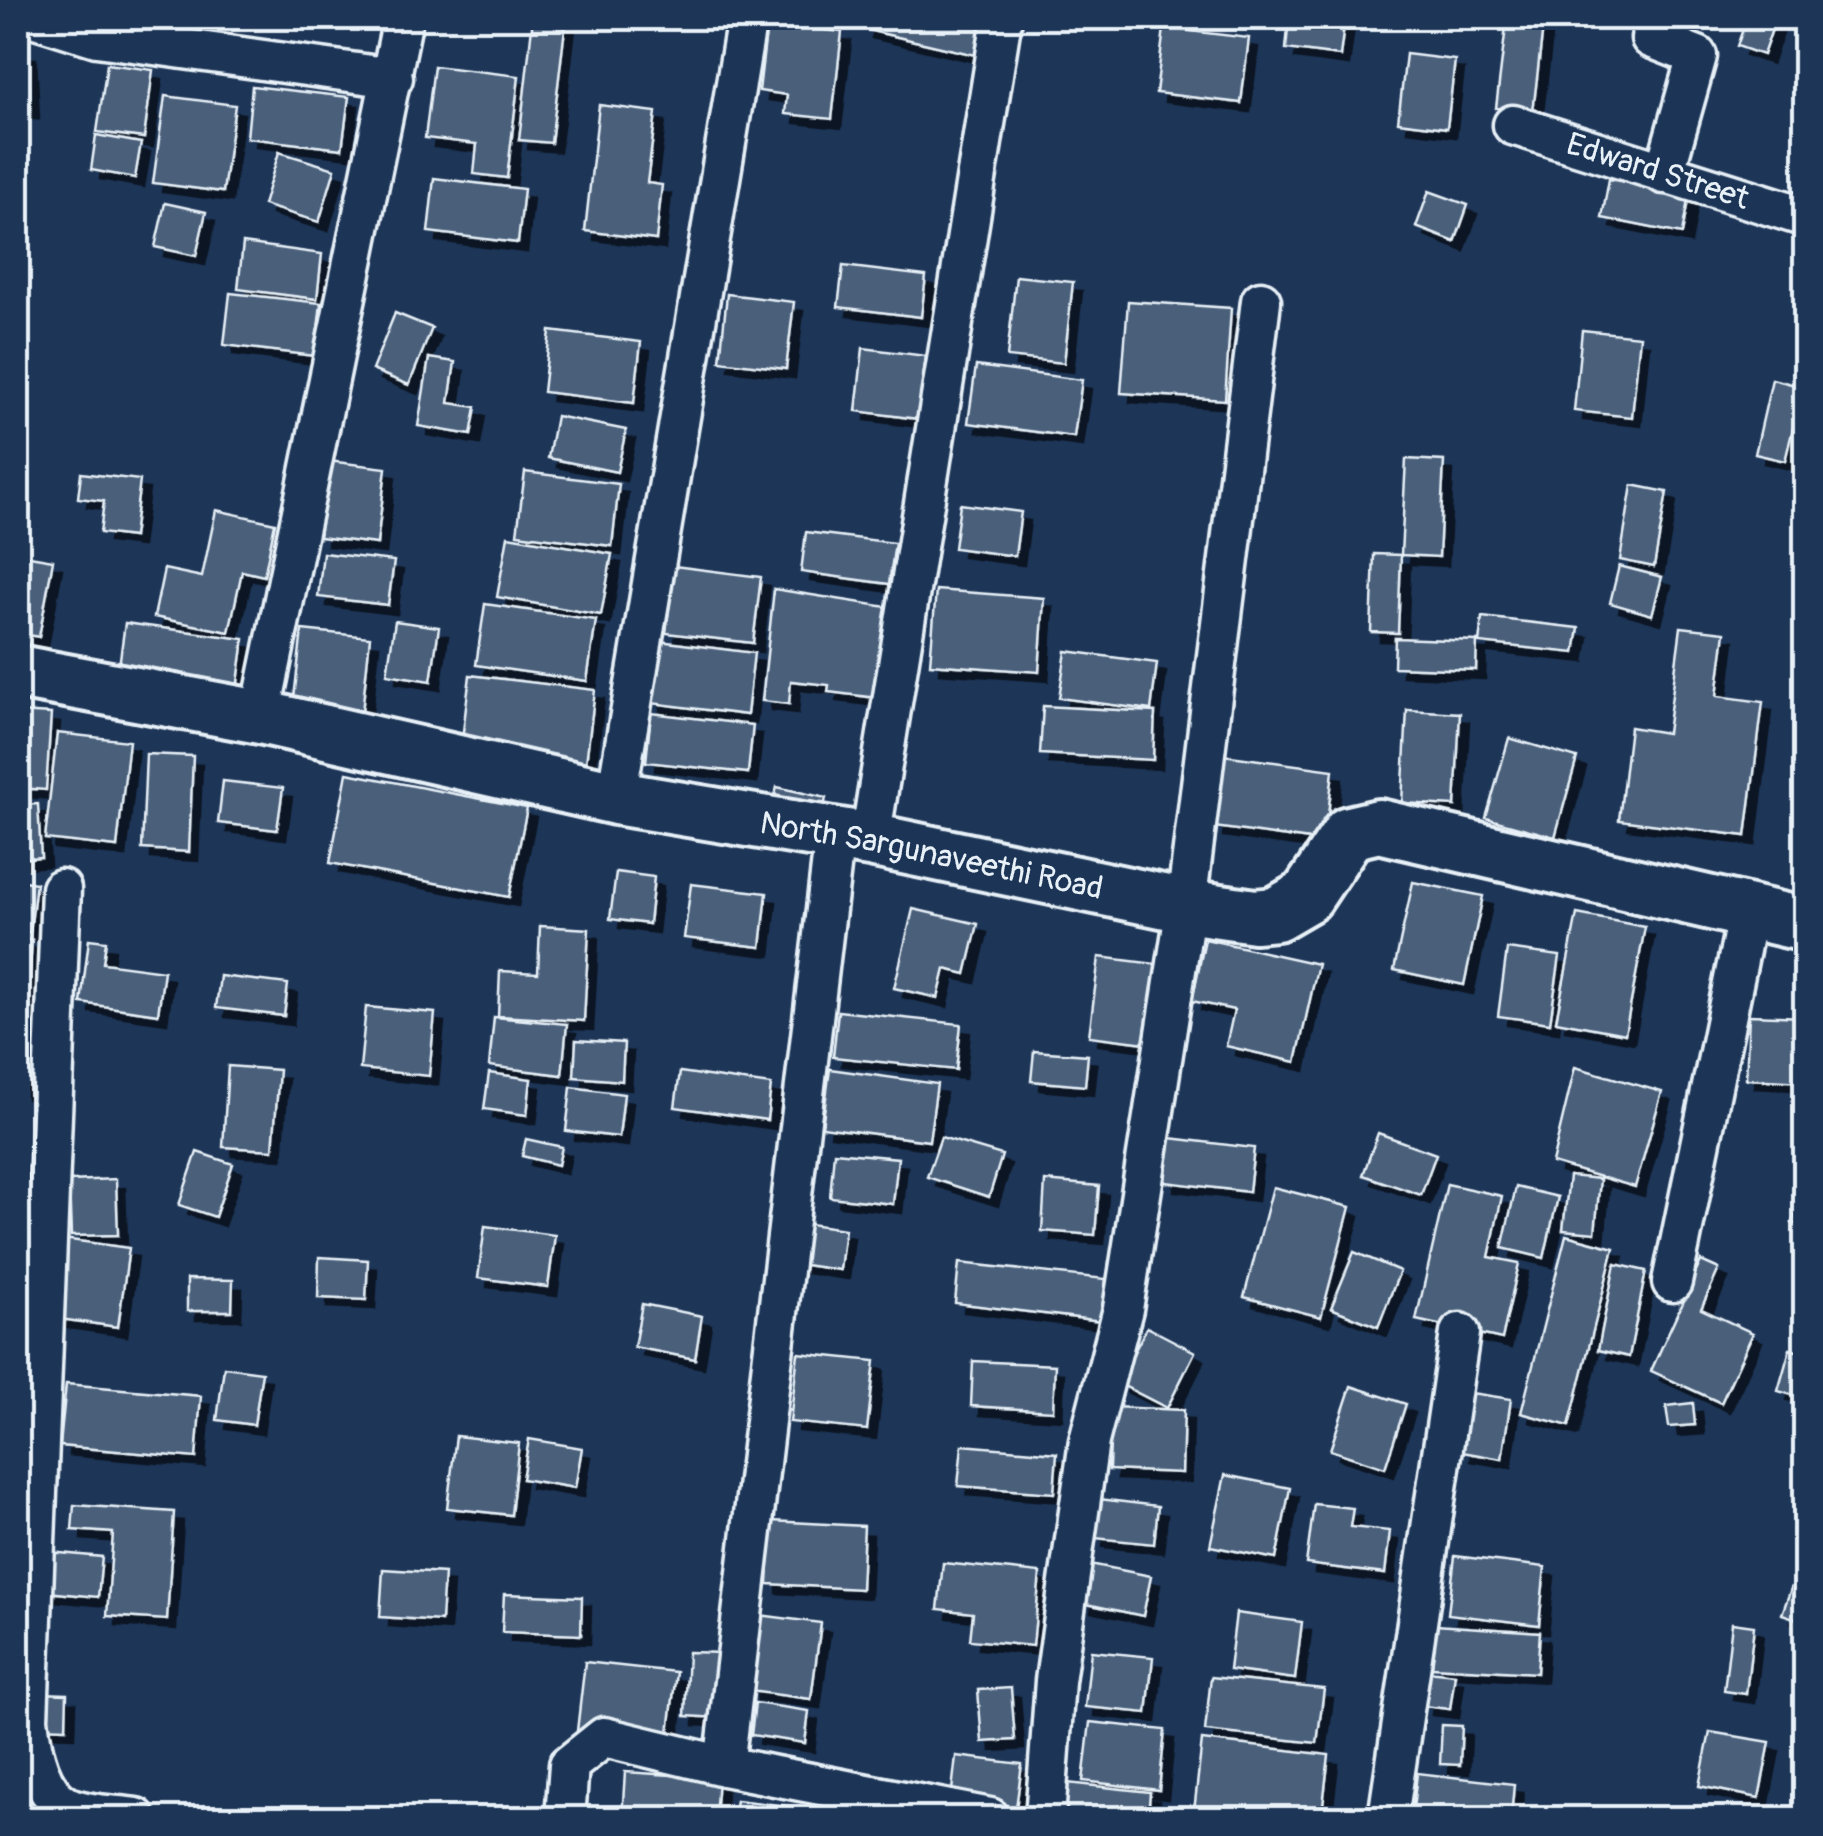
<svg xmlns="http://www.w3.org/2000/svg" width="1823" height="1836" font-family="Pangolin,sans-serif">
<defs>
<filter id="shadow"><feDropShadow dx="9" dy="9" stdDeviation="0" flood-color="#0009"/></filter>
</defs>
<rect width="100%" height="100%" fill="#1d3557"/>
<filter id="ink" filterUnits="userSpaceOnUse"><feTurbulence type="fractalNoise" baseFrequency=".01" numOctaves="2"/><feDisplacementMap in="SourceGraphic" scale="20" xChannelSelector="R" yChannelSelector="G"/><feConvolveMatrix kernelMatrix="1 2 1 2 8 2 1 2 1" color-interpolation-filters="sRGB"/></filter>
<g filter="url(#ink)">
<g fill="#495e7a" stroke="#e8f1f8" stroke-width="2.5" filter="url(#shadow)">
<path d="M533 18 566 20 551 143 519 140Z"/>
<path d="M866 18H993L984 57 863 29Z"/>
<path d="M1060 18H1120L1119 22Z"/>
<path d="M1289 18H1345L1340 56 1286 49Z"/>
<path d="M1507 18H1544L1533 112 1496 108Z"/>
<path d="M1747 18H1776L1763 55 1737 46Z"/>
<path d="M767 23 842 32 832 119 785 114 787 95 759 91Z"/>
<path d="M1164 28 1249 38 1241 103 1156 93Z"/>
<path d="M18 50H27L30 110H18Z"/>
<path d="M1406 54 1455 60 1447 128 1398 122Z"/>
<path d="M107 64 153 70 144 138 97 132Z"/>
<path d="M434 66 519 76 507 178 474 174 477 144 425 138Z"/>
<path d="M252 86 349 97 342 149 247 138Z"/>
<path d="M165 96 235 105 223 192 153 183Z"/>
<path d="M599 105 656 112 647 183 662 185 656 240 585 231Z"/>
<path d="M96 135 141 143 135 178 91 170Z"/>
<path d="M279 152 335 169 319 222 263 205Z"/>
<path d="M434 178 524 189 518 243 428 232Z"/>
<path d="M1609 179 1689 194 1682 234 1602 218Z"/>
<path d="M1429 191 1468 205 1455 242 1416 227Z"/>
<path d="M165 203 206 212 196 256 155 247Z"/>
<path d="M243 243 322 254 317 299 238 289Z"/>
<path d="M843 266 926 276 921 317 838 307Z"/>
<path d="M1016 276 1073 282 1064 363 1007 357Z"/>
<path d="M230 293 321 303 315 356 224 345Z"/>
<path d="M727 294 794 302 786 369 720 361Z"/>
<path d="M1128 301 1231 308 1225 400 1121 393Z"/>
<path d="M395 313 432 328 409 385 372 370Z"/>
<path d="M1582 330 1640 336 1632 417 1574 411Z"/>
<path d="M550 331 641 342 634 403 543 392Z"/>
<path d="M863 348 926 356 918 419 856 411Z"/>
<path d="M429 358 455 362 449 403 476 407 471 435 418 426Z"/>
<path d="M976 366 1082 380 1074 437 968 423Z"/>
<path d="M1772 379 1803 387 1785 461 1755 454Z"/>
<path d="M556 416 626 430 617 472 548 458Z"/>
<path d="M1406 459 1444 461 1439 557 1401 555Z"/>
<path d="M328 461 386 468 377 544 319 537Z"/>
<path d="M525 472 619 484 612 546 517 534Z"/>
<path d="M81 473 140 480 133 537 100 533 104 501 78 498Z"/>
<path d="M1632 485 1667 492 1654 567 1620 560Z"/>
<path d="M960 504 1021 512 1015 556 954 548Z"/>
<path d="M216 510 275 523 264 576 242 571 229 632 154 617 164 569 202 577Z"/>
<path d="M806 532 895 543 889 584 801 572Z"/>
<path d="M508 536 612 554 601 615 497 597Z"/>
<path d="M323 553 394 561 388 605 318 597Z"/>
<path d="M18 554 53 560 39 637 18 633Z"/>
<path d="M1374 554 1401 555 1398 633 1371 632Z"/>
<path d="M674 566 761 577 753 643 666 633Z"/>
<path d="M1619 566 1662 577 1652 615 1610 603Z"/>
<path d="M774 589 887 607 877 698 828 692 829 685 791 681 789 704 762 701Z"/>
<path d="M936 590 1044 598 1039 672 930 664Z"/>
<path d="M485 604 596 620 587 681 476 665Z"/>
<path d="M1482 617 1579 628 1575 653 1479 643Z"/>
<path d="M395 621 439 627 431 681 387 674Z"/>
<path d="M125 623 244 639 235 704 116 688Z"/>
<path d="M1681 627 1725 632 1717 696 1763 702 1746 836 1619 820 1630 727 1667 733Z"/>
<path d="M302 630 370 637 361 722 292 715Z"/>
<path d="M1395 638 1477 641 1476 670 1394 667Z"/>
<path d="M659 641 754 653 747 715 651 703Z"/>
<path d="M1066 651 1157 663 1151 710 1059 698Z"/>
<path d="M470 675 595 690 585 771 460 756Z"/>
<path d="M1043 706 1155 712 1153 760 1040 754Z"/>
<path d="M1407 710 1460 713 1455 806 1402 803Z"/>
<path d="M18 712 51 714 46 790 18 788Z"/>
<path d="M651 713 753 725 748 773 646 762Z"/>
<path d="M57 733 129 741 117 847 45 839Z"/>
<path d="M1509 738 1577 758 1555 837 1486 818Z"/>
<path d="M146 754 193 756 189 852 142 849Z"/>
<path d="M1223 755 1333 770 1325 842 1214 827Z"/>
<path d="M347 773 527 808 509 897 330 863Z"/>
<path d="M223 781 283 788 277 830 218 823Z"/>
<path d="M777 787 826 798 819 828 770 816Z"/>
<path d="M38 804 41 857 18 859V805Z"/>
<path d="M616 872 654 877 649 924 610 919Z"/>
<path d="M18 880 36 883 30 932 18 931Z"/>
<path d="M1413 882 1483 896 1464 985 1394 970Z"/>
<path d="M691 884 767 893 761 947 684 938Z"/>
<path d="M913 909 978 924 966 974 945 969 938 998 894 988Z"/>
<path d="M1577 914 1645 927 1625 1034 1556 1021Z"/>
<path d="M540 926 589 929 584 1021 498 1016 500 971 538 973Z"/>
<path d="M18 939 32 940 26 1026H18Z"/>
<path d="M89 939 106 941 103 963 164 971 158 1014 81 1003Z"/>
<path d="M1205 939 1318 964 1296 1062 1226 1046 1234 1010 1192 1001Z"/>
<path d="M1507 949 1560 956 1550 1023 1498 1016Z"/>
<path d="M1099 957 1164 965 1154 1044 1089 1036Z"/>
<path d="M220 976 288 984 284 1016 216 1008Z"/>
<path d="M366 1007 435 1013 429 1076 360 1069Z"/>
<path d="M838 1011 961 1024 956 1070 833 1057Z"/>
<path d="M1749 1015 1806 1017 1805 1082 1746 1079Z"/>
<path d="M494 1017 567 1024 562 1075 489 1066Z"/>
<path d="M576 1040 624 1043 622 1081 574 1077Z"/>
<path d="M18 1050 29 1051 23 1091 18 1090Z"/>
<path d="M1034 1051 1088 1055 1085 1086 1031 1081Z"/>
<path d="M228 1066 279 1070 273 1150 223 1147Z"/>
<path d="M1575 1067 1662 1092 1635 1187 1552 1163Z"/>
<path d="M830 1069 937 1084 929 1141 822 1127Z"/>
<path d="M680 1072 771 1085 767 1120 675 1107Z"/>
<path d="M489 1073 531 1079 527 1115 484 1109Z"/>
<path d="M571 1087 624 1094 619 1137 566 1131Z"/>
<path d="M1378 1133 1436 1154 1421 1195 1363 1175Z"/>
<path d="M941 1137 1002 1155 989 1197 927 1177Z"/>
<path d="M1170 1138 1254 1148 1249 1192 1165 1182Z"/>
<path d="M526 1139 562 1147 558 1165 522 1156Z"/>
<path d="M197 1152 233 1164 215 1217 179 1205Z"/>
<path d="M834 1152 898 1158 893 1204 830 1197Z"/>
<path d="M1569 1176 1600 1179 1595 1233 1563 1230Z"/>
<path d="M116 1179 118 1235 71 1236 69 1181Z"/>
<path d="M1045 1181 1099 1186 1095 1235 1042 1231Z"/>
<path d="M1447 1184 1502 1196 1489 1257 1519 1263 1502 1339 1416 1320Z"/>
<path d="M1806 1186V1228L1792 1223Z"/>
<path d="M1273 1187 1350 1207 1321 1317 1244 1297Z"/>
<path d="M1516 1187 1558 1197 1544 1258 1502 1248Z"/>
<path d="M795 1222 845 1229 840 1270 790 1263Z"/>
<path d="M485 1226 555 1235 548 1287 478 1278Z"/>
<path d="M1566 1235 1614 1248 1569 1426 1521 1413Z"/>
<path d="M63 1239 129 1248 118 1327 52 1318Z"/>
<path d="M1354 1252 1400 1271 1378 1327 1331 1308Z"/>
<path d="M319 1257 368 1260 366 1300 318 1298Z"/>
<path d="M1701 1261 1719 1269 1701 1309 1753 1333 1721 1403 1651 1371Z"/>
<path d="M959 1263 1106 1279 1102 1321 955 1303Z"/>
<path d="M1615 1264 1646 1271 1629 1357 1598 1350Z"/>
<path d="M187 1279 233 1280 232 1311H187Z"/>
<path d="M642 1304 702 1316 695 1359 634 1347Z"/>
<path d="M1147 1327 1195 1352 1167 1408 1118 1383Z"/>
<path d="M1790 1349 1806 1354V1399L1778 1391Z"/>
<path d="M798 1353 875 1361 867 1430 790 1422Z"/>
<path d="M973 1361 1055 1365 1053 1411 971 1406Z"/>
<path d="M224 1367 262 1372 254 1425 217 1420Z"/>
<path d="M66 1384 201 1396 196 1458 60 1446Z"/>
<path d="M1351 1386 1406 1404 1385 1468 1330 1450Z"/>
<path d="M1471 1393 1511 1399 1502 1459 1462 1452Z"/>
<path d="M1693 1403 1695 1425 1669 1427 1666 1406Z"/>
<path d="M1111 1407 1184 1410 1182 1473 1109 1470Z"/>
<path d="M456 1436 519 1443 511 1515 447 1508Z"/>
<path d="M529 1439 582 1448 575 1488 522 1479Z"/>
<path d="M962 1445 1057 1453 1054 1493 958 1486Z"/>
<path d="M1225 1475 1290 1488 1276 1559 1210 1546Z"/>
<path d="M1099 1499 1158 1506 1154 1544 1094 1538Z"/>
<path d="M1314 1504 1353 1508 1350 1527 1390 1531 1385 1574 1306 1564Z"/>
<path d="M74 1505 174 1512 167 1620 107 1616 113 1533 72 1530Z"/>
<path d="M771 1521 864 1526 861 1589 768 1584Z"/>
<path d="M1806 1546V1622L1782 1614Z"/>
<path d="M49 1552 102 1557 98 1597 46 1592Z"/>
<path d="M1455 1556 1545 1567 1539 1625 1448 1614Z"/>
<path d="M943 1563 1040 1573 1033 1646 970 1640 973 1613 938 1609Z"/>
<path d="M1090 1564 1151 1576 1143 1616 1082 1603Z"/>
<path d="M383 1569 444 1573 441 1621 380 1617Z"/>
<path d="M504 1594 582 1597 581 1635 502 1632Z"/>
<path d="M744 1613 821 1623 811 1699 749 1691Z"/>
<path d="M1236 1613 1302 1622 1295 1679 1229 1670Z"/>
<path d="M1732 1623 1754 1626 1746 1694 1724 1691Z"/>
<path d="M1435 1625 1540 1632 1537 1673 1432 1667Z"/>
<path d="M1091 1651 1153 1657 1147 1713 1085 1707Z"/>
<path d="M688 1652 724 1653 720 1718 685 1716Z"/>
<path d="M585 1662 676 1672 668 1741 577 1731Z"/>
<path d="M1427 1671 1455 1674 1450 1709 1423 1706Z"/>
<path d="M1211 1677 1324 1689 1317 1743 1205 1731Z"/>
<path d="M1011 1688 1015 1740 982 1742 978 1690Z"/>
<path d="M39 1693 67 1694 66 1728 37 1727Z"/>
<path d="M755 1703 809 1711 805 1743 751 1735Z"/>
<path d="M1090 1722 1165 1730 1159 1790 1083 1781Z"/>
<path d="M1442 1725 1462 1726 1460 1765 1440 1764Z"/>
<path d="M1710 1732 1770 1742 1759 1798 1699 1786Z"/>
<path d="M1202 1740 1329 1755 1323 1805 1345 1807 1344 1818H1250L1194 1812Z"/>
<path d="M956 1756 1022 1764 1016 1808 951 1799Z"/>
<path d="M625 1772 718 1778 715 1818H622Z"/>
<path d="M1417 1773 1514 1784 1511 1818H1412Z"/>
<path d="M1067 1783 1150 1792 1148 1818H1063Z"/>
<path d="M736 1800 805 1808 804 1818H733Z"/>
<path d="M822 1801 889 1809 888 1818H820Z"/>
</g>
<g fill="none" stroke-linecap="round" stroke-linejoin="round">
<g stroke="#e8f1f8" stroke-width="45">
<g id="street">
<path d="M36 18 97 37 393 78"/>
<path d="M1658 18 1651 38 1697 56 1664 174"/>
<path id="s1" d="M1513 125 1806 217"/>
<path d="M260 717 403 18"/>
<path d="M616 798 747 18"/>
<path d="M870 840 1002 18"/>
<path d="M61 889 28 1719C31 1747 38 1789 65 1805 82 1815 116 1815 136 1818"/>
<path d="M1672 1282 1748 911"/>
<path d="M724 1766 990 1818"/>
<path d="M565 1818 569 1765 604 1737 724 1766 835 834"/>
<path d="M1045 1818 1055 1681 1089 1441 1123 1309 1186 906 1261 301"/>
<path d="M1388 1818 1460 1333"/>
</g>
</g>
<g stroke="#e8f1f8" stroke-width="60">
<g id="secondary">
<path id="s2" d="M18 672 260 717 616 798 870 840 1186 906 1255 916 1276 914 1307 896 1349 833 1379 826 1806 925"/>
</g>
</g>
<use href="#street" stroke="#1d3557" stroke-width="38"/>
<use href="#secondary" stroke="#1d3557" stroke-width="52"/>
</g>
</g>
<g text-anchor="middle" stroke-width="8" stroke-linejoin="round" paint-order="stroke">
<g font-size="32" fill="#e8f1f8" stroke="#1d3557">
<text dy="11" stroke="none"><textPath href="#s1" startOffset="152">Edward Street</textPath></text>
<text dy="11" stroke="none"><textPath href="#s2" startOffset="932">North Sargunaveethi Road</textPath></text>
</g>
</g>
<rect width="1823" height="1836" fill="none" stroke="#1d3557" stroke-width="60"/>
<rect x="30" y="30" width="1763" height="1776" fill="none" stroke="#e8f1f8" stroke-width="4" filter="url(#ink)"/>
</svg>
